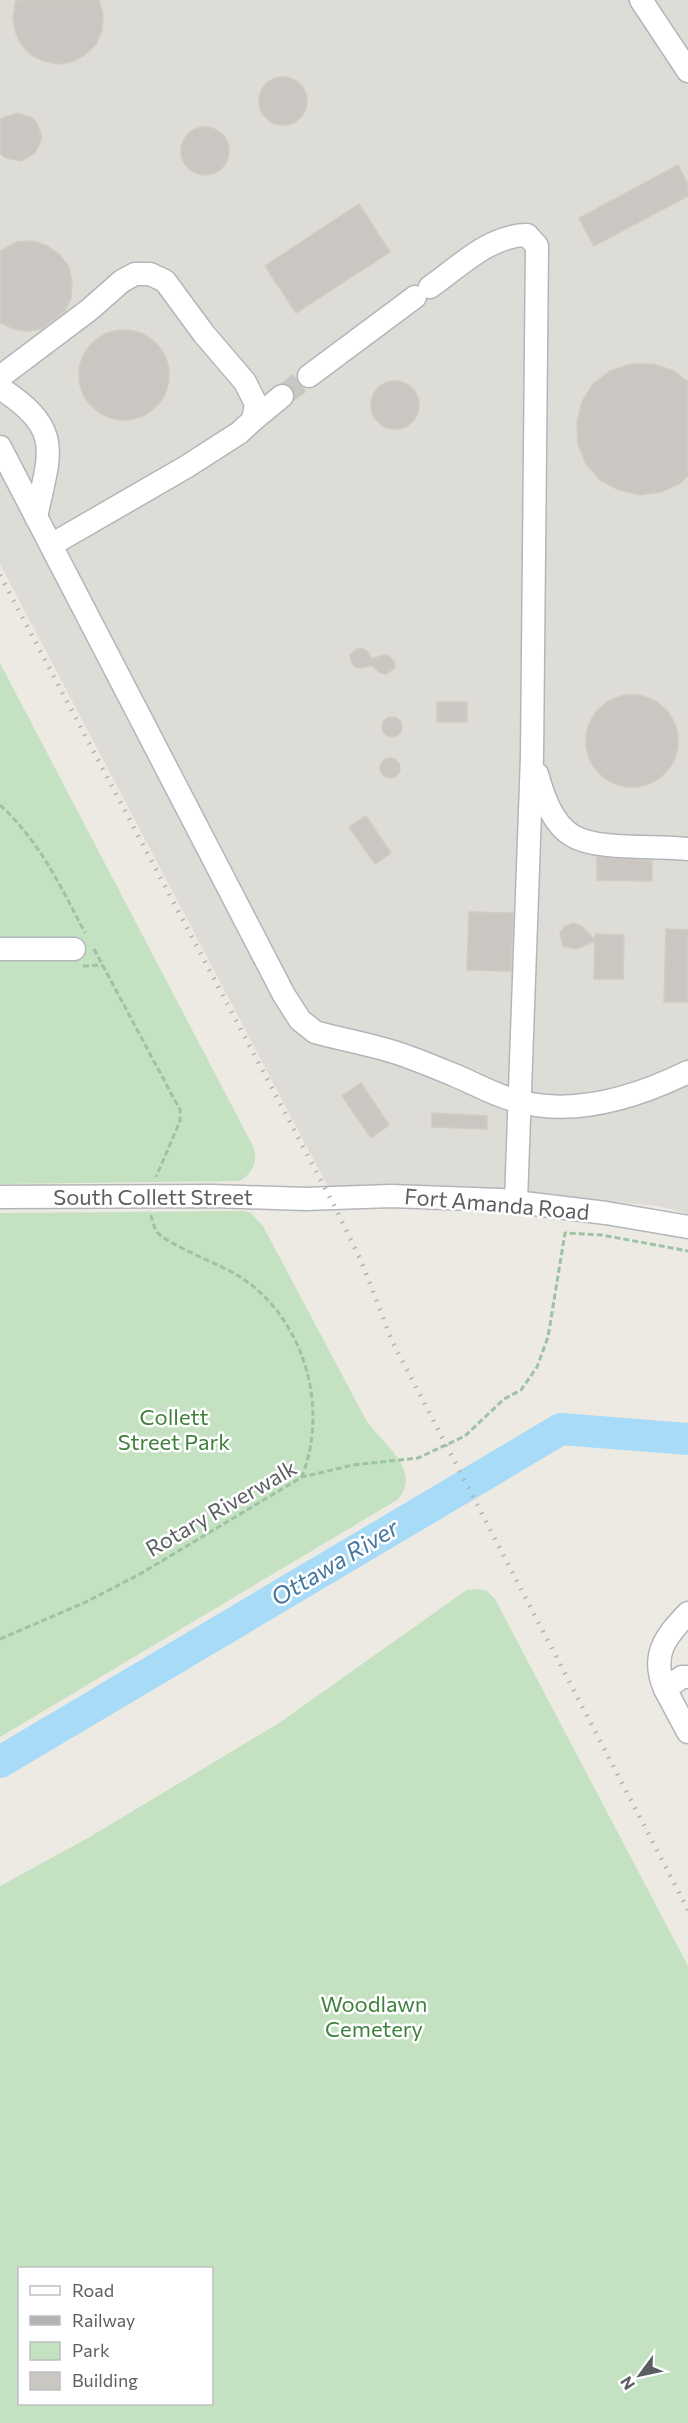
<svg xmlns="http://www.w3.org/2000/svg" width="688" height="2423" font-family="Commissioner,sans-serif">
<rect width="100%" height="100%" fill="#edeae3"/>
<path fill="#dedcd7" d="M0 0H688V1214L659 1206 434 1185 328 1187 0 564Z"/>
<g fill="#c4e2c1" fill-rule="evenodd">
<path d="M0 663 254 1148C258 1162 252 1174 239 1181L0 1184Z"/>
<path d="M243 1211 251 1213 263 1226 365 1418C380 1443 425 1470 397 1500L0 1737V1213Z"/>
<path d="M477 1589 487 1591 495 1599 688 1966V2423H0V1886L88 1838 279 1723 458 1596 467 1590ZM20 2268H212V2404H20Z"/>
</g>
<g fill="none" stroke-linecap="round" stroke-linejoin="round">
<path stroke="#a8dbf7" stroke-width="32" d="M0 1762 561 1429 688 1439"/>
</g>
<g fill="#cac7c2" stroke="#d1cbc2" stroke-width="1.5">
<path d="M16 0H99L103 15 102 30 96 44 85 55 72 62 58 64 44 61 31 55 21 44 15 31 13 17Z"/>
<circle cx="283" cy="101" r="24"/>
<path d="M17 113 32 118 37 123 42 138 35 153 21 161 6 158 0 153V119Z"/>
<circle cx="205" cy="151" r="24"/>
<path d="M678 165 688 184V196L594 246 579 218Z"/>
<path d="M359 204 390 252 296 313 265 266Z"/>
<path d="M33 241 47 246 60 255 69 267 72 282 71 298 65 311 41 329 27 331 13 329 0 322V251L17 242Z"/>
<circle cx="124" cy="375" r="45"/>
<path d="M631 364H653L674 371 688 382V475L681 483 661 492 640 495 619 490 600 480 586 464 578 444 577 423 582 402 593 384 610 371Z"/>
<circle cx="395" cy="405" r="24"/>
<path d="M361 648 367 651 372 659 383 655 389 656 395 663 394 669 386 674 380 673 372 665 361 668 355 667 351 661 350 655 355 650Z"/>
<circle cx="632" cy="741" r="46"/>
<rect x="437" y="702" width="30" height="20"/>
<circle cx="392" cy="727" r="10"/>
<circle cx="390" cy="768" r="10"/>
<path d="M366 816 391 853 375 864 349 827Z"/>
<path d="M597 857 652 861V881L597 880Z"/>
<path d="M469 912 513 913 511 971 467 970Z"/>
<path d="M573 923 581 926 595 940V934L624 935 623 979H594L595 941 576 949 563 946 560 933 565 926Z"/>
<path d="M666 929 688 930V1002H664Z"/>
<path d="M361 1083 389 1125 371 1138 342 1096Z"/>
<path d="M432 1113 487 1116V1129L432 1127Z"/>
</g>
<g fill="none" stroke-linecap="round" stroke-linejoin="round">
<path stroke="#c8c7c3" stroke-width="22" stroke-dasharray="22 11" stroke-linecap="butt" d="M282 396 309 376"/>
<g stroke="#b3b6b9" stroke-width="25">
<g id="minor">
<path d="M641 0 688 71"/>
<path d="M430 287C459 267 490 235 527 235L537 246 532 756 516 1201"/>
<path d="M309 376 415 297"/>
<path d="M0 377 89 310 122 281 135 274H150L165 281 204 334 245 382 256 404 253 420 239 433 186 467 51 545"/>
<path d="M0 388C64 430 50 451 36 517"/>
<path d="M253 420 282 396"/>
<path d="M0 447 284 995 300 1020 315 1032C343 1040 375 1045 403 1055 420 1061 437 1068 454 1075 476 1084 497 1097 521 1102 578 1116 637 1097 688 1072"/>
<path d="M537 774C543 795 552 824 573 836 598 851 658 845 688 849"/>
<path d="M0 949H74"/>
<path d="M0 1197 213 1196 305 1199 391 1196 500 1200 606 1213 688 1227"/>
<path d="M688 1613C666 1636 650 1655 665 1689L682 1677H688"/>
<path d="M665 1689 688 1732"/>
</g>
</g>
<g stroke="#9cc3a3" stroke-width="3" stroke-dasharray="6 3" stroke-linecap="butt">
<path d="M0 805C40 842 60 885 85 933"/>
<path d="M94 949 180 1110V1121L156 1177"/>
<path d="M83 966 102 965"/>
<path d="M151 1215C152 1220 154 1227 157 1232 168 1245 219 1264 237 1275 303 1315 330 1406 302 1476"/>
<path d="M0 1639 86 1602 140 1574 302 1477 353 1465 418 1458 465 1436 504 1399 521 1390 537 1367 548 1337 565 1233 602 1235 688 1251"/>
</g>
<use href="#minor" stroke="#fff" stroke-width="22"/>
<path stroke="#b1b2b2" stroke-width="4.5" stroke-dasharray="1.5 8" stroke-linecap="butt" d="M0 575 336 1209 362 1263 392 1341 688 1910"/>
</g>
<g text-anchor="middle" stroke-width="5" stroke-linejoin="round" paint-order="stroke">
<g font-size="22" fill="#5b5f62" stroke="#fff">
<text x="153" y="1205">South Collett Street</text>
<text transform="translate(497 1204) rotate(5)" y="8">Fort Amanda Road</text>
<text transform="translate(221 1508) rotate(-30)" y="8">Rotary Riverwalk</text>
</g>
<g font-size="22" fill="#3e813c" stroke="#fff">
<text x="174" y="1425">Collett<tspan x="174" dy="25">Street Park</tspan></text>
<text x="374" y="2012">Woodlawn<tspan x="374" dy="25">Cemetery</tspan></text>
</g>
<g font-size="24" font-style="italic" fill="#44779f" stroke="#fff">
<text transform="translate(335 1563) rotate(-31)" y="8">Ottawa River</text>
</g>
</g>
<rect x="18" y="2267" width="195" height="138" fill="#ffffff" stroke="#bdbfc0" stroke-width="1.5"/>
<rect x="30" y="2286" width="30" height="9" fill="#ffffff" stroke="#bdbfc0" stroke-width="1.5"/>
<text x="72" y="2297" font-size="18" fill="#5b5f62">Road</text>
<rect x="30" y="2316" width="30" height="9" fill="#b1b2b2" stroke="#bdbfc0" stroke-width="1.5"/>
<text x="72" y="2327" font-size="18" fill="#5b5f62">Railway</text>
<rect x="30" y="2342" width="30" height="18" fill="#c4e2c1" stroke="#bdbfc0" stroke-width="1.5"/>
<text x="72" y="2357" font-size="18" fill="#5b5f62">Park</text>
<rect x="30" y="2372" width="30" height="18" fill="#cac7c2" stroke="#bdbfc0" stroke-width="1.5"/>
<text x="72" y="2387" font-size="18" fill="#5b5f62">Building</text>
<g transform="translate(640 2375) rotate(237)" stroke="#ffffff" stroke-width="4.5" paint-order="stroke">
<path d="M0-4.5L10 22L0 15L-10 22Z" fill="#5b5f62"/>
<text y="-9" font-size="16" font-weight="bold" text-anchor="middle" fill="#5b5f62">N</text>
</g>
</svg>
